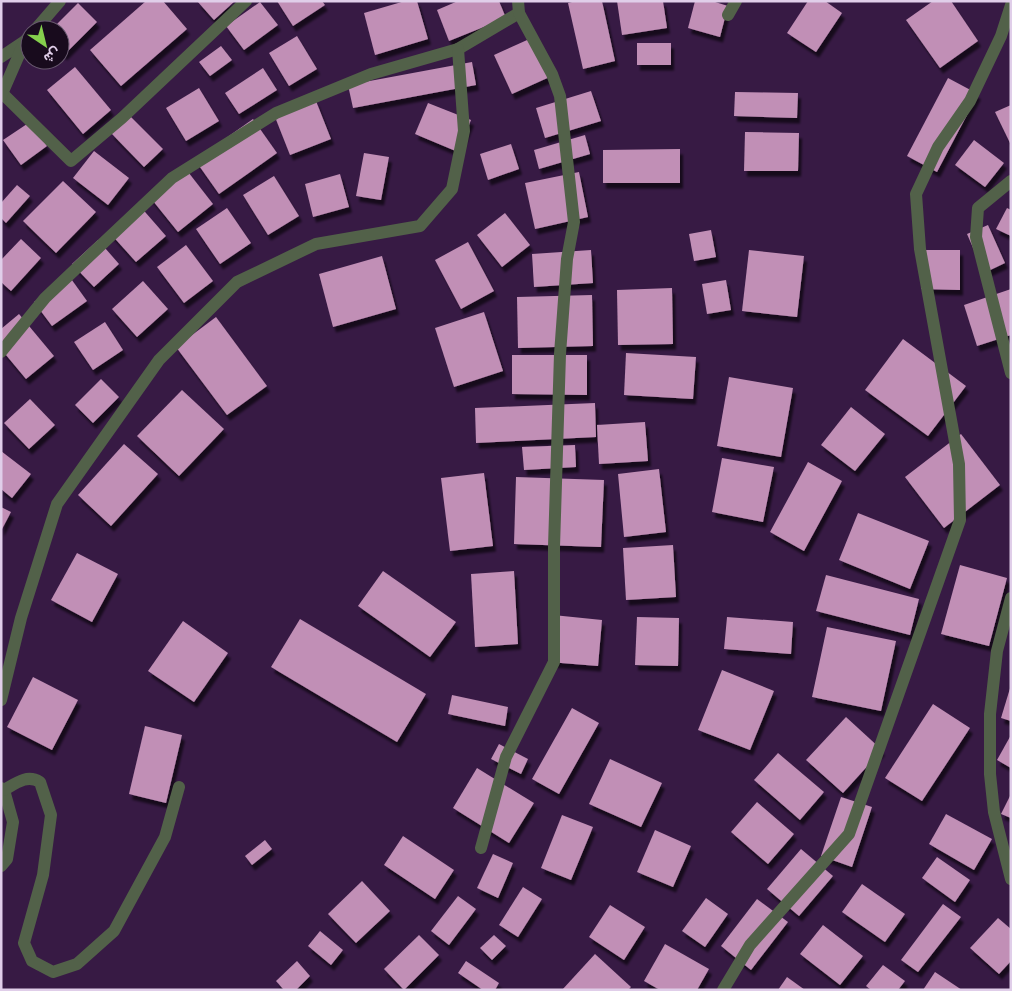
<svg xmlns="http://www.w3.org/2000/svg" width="1012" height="991" font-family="'Work Sans',Vazirmatn,sans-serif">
<defs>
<filter id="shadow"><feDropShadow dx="3" dy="5.5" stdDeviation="1" flood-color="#0009"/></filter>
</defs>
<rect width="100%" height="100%" fill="#371a44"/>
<g fill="#c18fb6" filter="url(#shadow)">
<path d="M146 1H163L187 29 121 86 90 50Z"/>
<path d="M197 1H235L214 20Z"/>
<path d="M277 1H322L325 5 293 26Z"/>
<path d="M405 1H417L428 39 375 55 364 13Z"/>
<path d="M458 1H499L506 18 449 41 437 10Z"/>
<path d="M576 1H602L615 61 583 69 568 3Z"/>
<path d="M617 1H663L667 28 622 35Z"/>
<path d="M695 1H712L728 6 720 37 688 28Z"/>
<path d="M808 1H825L842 13 816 52 787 33Z"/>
<path d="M933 1H951L978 41 940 68 906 20Z"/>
<path d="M260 2 278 25 244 50 226 26Z"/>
<path d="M78 3 97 22 64 55 60 51V30H51Z"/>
<path d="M297 36 317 69 289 86 269 53Z"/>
<path d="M536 36 554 75 512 94 494 55Z"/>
<rect x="637" y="43" width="34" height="22"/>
<path d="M221 46 232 60 210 76 199 62Z"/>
<path d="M472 62 476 85 353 108 348 85Z"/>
<path d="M75 67 111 110 83 134 47 90Z"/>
<path d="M263 68 277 90 239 114 225 93Z"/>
<path d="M948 78 978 94 937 172 907 156Z"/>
<path d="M199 88 219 121 186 141 166 108Z"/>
<path d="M591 91 601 121 545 138 536 108Z"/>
<path d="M735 92 798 93 797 118 734 116Z"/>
<path d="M316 101 331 139 290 155 275 117Z"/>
<path d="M428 103 471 120 458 152 415 134Z"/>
<path d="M1011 105V145L995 112Z"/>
<path d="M129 115 163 149 144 167 111 133Z"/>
<path d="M253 119 277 153 219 194 195 160Z"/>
<path d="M30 122 47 146 21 165 3 140Z"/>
<path d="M745 132 799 133 798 171H744Z"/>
<path d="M585 135 590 154 539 169 534 150Z"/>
<path d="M974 140 1004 163 985 187 955 165Z"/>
<path d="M511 144 519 169 488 180 480 154Z"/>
<path d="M680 149V183H603V150Z"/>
<path d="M94 151 129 178 108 205 73 178Z"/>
<path d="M364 153 389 157 381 200 356 196Z"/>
<path d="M185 168 213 204 178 232 149 196Z"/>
<path d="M579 172 588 217 535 229 525 183Z"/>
<path d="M340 174 349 207 313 217 305 184Z"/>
<path d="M274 176 299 216 268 235 243 195Z"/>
<path d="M63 181 96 212 56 253 23 221Z"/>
<path d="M17 185 30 196 6 223 1 218V203Z"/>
<path d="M139 205 166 236 136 262 109 232Z"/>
<path d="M227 208 251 243 220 264 196 229Z"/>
<path d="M1007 208 1011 210V236L996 229Z"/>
<path d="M505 213 530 245 502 267 477 235Z"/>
<path d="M988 225 1005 263 984 273 967 234Z"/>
<path d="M711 230 716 257 694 261 689 234Z"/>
<path d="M21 239 41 258 11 291 1 282V260Z"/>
<path d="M98 240 119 264 94 287 72 264Z"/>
<path d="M468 242 494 291 461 309 435 260Z"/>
<path d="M186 245 213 281 184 303 157 267Z"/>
<path d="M591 250 593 283 534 287 532 254Z"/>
<path d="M749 250 804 256 797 317 742 311Z"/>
<path d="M922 250H960V290L921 289Z"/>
<path d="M382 256 396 309 333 327 319 274Z"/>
<path d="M69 276 87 301 52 326 34 302Z"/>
<path d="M726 280 731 310 707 314 702 284Z"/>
<path d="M143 281 168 309 137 337 112 309Z"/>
<path d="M672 288 673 344 618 345 617 290Z"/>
<path d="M1011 289V335L977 346 964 305Z"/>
<path d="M592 295 593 346 518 348 517 297Z"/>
<path d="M484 312 503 371 454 387 435 328Z"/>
<path d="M19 314 54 356 26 379 1 349V329Z"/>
<path d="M216 317 267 386 227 415 176 347Z"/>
<path d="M105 322 123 350 93 370 74 342Z"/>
<path d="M903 339 966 386 928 436 865 390Z"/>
<path d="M626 353 696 357 693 399 624 395Z"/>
<path d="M512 355H587V395L512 394Z"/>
<path d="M729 377 793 388 781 457 717 446Z"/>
<path d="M101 379 119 397 93 423 75 405Z"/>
<path d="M182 390 224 429 179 476 137 436Z"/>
<path d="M30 399 55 425 29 449 4 423Z"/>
<path d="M595 403 596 437 476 443 475 408Z"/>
<path d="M851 407 885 434 855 471 821 445Z"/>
<path d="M645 422 648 461 599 464 597 425Z"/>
<path d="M961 434 1000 485 944 528 905 477Z"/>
<path d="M124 444 158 474 111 526 78 495Z"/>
<path d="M575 445 576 467 524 470 522 447Z"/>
<path d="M1 451 31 474 12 498 1 489Z"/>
<path d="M722 458 774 467 763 522 712 512Z"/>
<path d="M808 462 842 481 804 551 770 532Z"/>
<path d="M659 469 666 532 624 537 618 474Z"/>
<path d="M484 473 493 546 450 551 441 478Z"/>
<path d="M516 477 604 480 601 547 514 544Z"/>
<path d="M1 507 11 512 1 531Z"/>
<path d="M858 513 929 541 910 589 839 560Z"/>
<path d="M673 545 676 597 626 600 623 548Z"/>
<path d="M77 553 118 574 92 622 51 600Z"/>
<path d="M960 565 1007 578 989 646 941 634Z"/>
<path d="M383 571 456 622 430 657 358 606Z"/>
<path d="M514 571 518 644 475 647 471 574Z"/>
<path d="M826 575 919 599 910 635 816 611Z"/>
<path d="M553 615 602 620 598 666 549 662Z"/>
<path d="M637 617 679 618 678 666 635 665Z"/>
<path d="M727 617 793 622 791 654 724 649Z"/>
<path d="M300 619 426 694 397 742 271 667Z"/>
<path d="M183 621 228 653 194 702 148 671Z"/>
<path d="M827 627 896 641 881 711 812 697Z"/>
<path d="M722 670 774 691 750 750 698 730Z"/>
<path d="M33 677 78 700 52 750 7 727Z"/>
<path d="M1011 685V721L1001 718Z"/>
<path d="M452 695 508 707 505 726 448 714Z"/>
<path d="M933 704 970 728 922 801 885 778Z"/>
<path d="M572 708 599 723 559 794 532 779Z"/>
<path d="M846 717 882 750 843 793 806 760Z"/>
<path d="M145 726 182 735 166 803 129 794Z"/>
<path d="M1011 735V768L997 760Z"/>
<path d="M499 744 528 759 521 774 491 759Z"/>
<path d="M778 753 824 792 800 820 754 780Z"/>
<path d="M610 759 662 783 641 827 589 804Z"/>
<path d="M477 768 534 803 509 843 453 808Z"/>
<path d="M1011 794V818L1001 814Z"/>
<path d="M841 797 872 807 852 867 821 856Z"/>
<path d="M757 802 794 834 768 864 731 832Z"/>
<path d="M946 814 992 839 974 870 929 844Z"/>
<path d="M562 815 593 827 571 880 541 868Z"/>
<path d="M655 830 691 846 673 887 637 872Z"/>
<path d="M403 836 454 870 435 899 384 865Z"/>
<path d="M265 840 272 849 252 865 245 856Z"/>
<path d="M801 849 833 876 799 916 767 889Z"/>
<path d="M493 854 513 863 498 898 477 888Z"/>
<path d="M937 857 970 880 955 902 922 878Z"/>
<path d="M362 881 390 911 356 943 328 914Z"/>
<path d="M862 884 905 914 885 942 842 912Z"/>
<path d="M523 887 542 899 518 937 499 925Z"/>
<path d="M458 896 476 909 449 945 431 931Z"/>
<path d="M706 898 728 914 705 947 682 931Z"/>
<path d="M757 899 788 922 751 970 721 946Z"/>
<path d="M943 904 961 917 918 972 901 960Z"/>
<path d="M610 905 645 927 624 960 589 937Z"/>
<path d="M998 918 1011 929V961L999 974 970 948Z"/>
<path d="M823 925 863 956 840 985 800 954Z"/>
<path d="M320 931 343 950 331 965 308 946Z"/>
<path d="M419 935 439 955 404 990 384 969Z"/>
<path d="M494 935 506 946 492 960 480 948Z"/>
<path d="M665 944 709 969 697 990H660L644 981Z"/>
<path d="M595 954 631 987 628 990H562Z"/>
<path d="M297 961 310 976 296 990H284L276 981Z"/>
<path d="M466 961 499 983 495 990H483L458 973Z"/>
<path d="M883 965 905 981 898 990H871L866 986Z"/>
<path d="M935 972 962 990H923Z"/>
<path d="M787 977 805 990H778Z"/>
</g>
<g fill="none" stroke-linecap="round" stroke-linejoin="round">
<g stroke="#526149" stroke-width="12">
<path d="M728 15 736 1"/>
<path d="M35 30 60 1"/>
<path d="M1 57 25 41"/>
<path d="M2 93 71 161 122 118 246 1"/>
<path d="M1 96 25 41 30 35"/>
<path d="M1011 181 978 208 976 237 1011 373"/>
<path d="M1 352 45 298 172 178 276 113 371 74 458 49 519 13"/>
<path d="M1011 598 997 651 990 714V774L994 812 1011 879"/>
<path d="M1 700 21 618 57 504 159 360 237 282 316 244 420 226 452 189 464 131 458 49"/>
<path d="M1 788 4 790 13 822 7 859 1 866"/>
<path d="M4 790C16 783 27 774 40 782L51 815 43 875 24 943 32 961 53 972 77 964 114 931 165 837 179 787"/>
<path d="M481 848 506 757 554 662V547L560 354 567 259 574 222 560 96 552 74 519 13 518 1"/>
<path d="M723 990 750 945 849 834 960 520 959 464 920 249 916 194 938 147 970 101 1001 36 1011 5"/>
</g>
</g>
<rect width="1012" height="991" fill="none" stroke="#e0cee9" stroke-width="5"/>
<g transform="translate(45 45) rotate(145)"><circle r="24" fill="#180b1d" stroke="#68596f"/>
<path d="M0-4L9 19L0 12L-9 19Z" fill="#85cf4d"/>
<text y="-8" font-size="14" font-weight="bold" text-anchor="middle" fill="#e0cee9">ش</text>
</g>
</svg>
